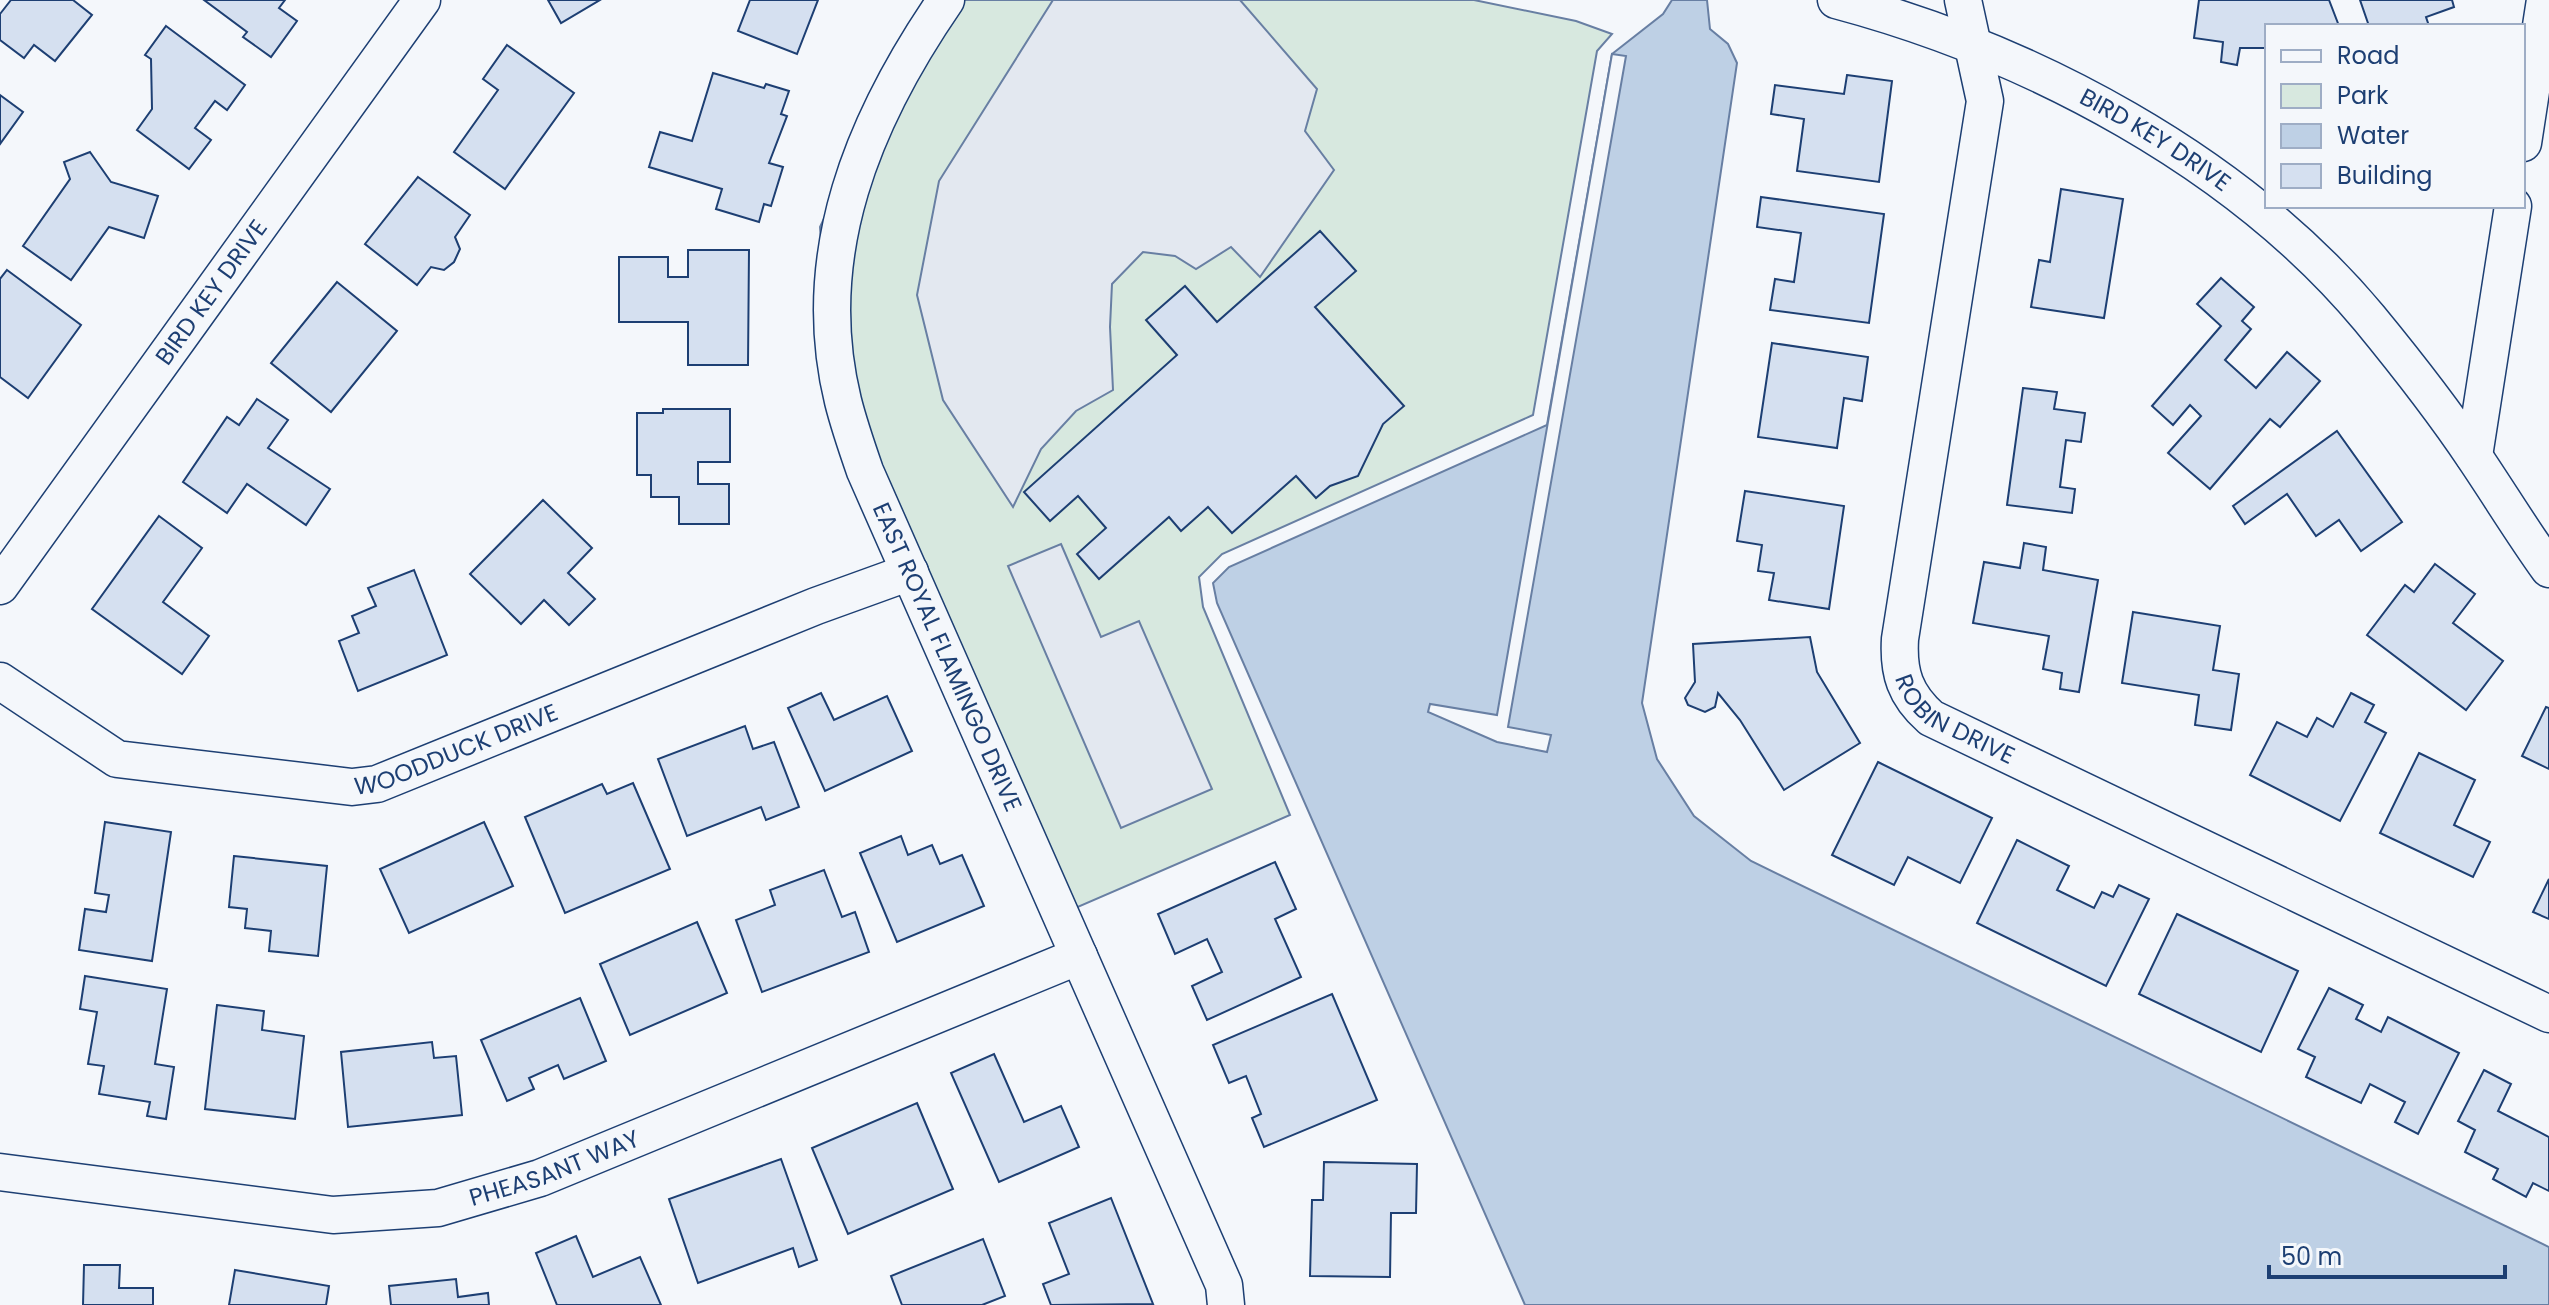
<svg xmlns="http://www.w3.org/2000/svg" width="2549" height="1305" font-family="Poppins,sans-serif">
<rect width="100%" height="100%" fill="#f4f7fb"/>
<path fill="#d7e8df" stroke="#687fa3" stroke-width="2" d="M935 0H1474L1576 21 1612 34 1597 51 1533 415 1222 554 1199 577 1203 607 1290 815 1057 916 827 332 820 227 916 25Z"/>
<g fill="#e3e8f0" stroke="#687fa3" stroke-width="2">
<path d="M1053 0H1240L1317 89 1305 131 1334 170 1260 277 1231 247 1196 269 1175 256 1143 252 1112 284 1110 327 1113 390 1076 411 1041 449 1013 507 943 400 917 295 939 181Z"/>
<path d="M1061 544 1101 637 1139 621 1212 789 1121 828 1008 566Z"/>
</g>
<path fill="#bed0e5" stroke="#687fa3" stroke-width="2" d="M1672 0H1707L1710 29 1728 44 1737 63 1642 703 1657 759 1694 816 1751 861 2549 1247V1305H1525L1217 603 1213 583 1229 567 1547 425 1612 54 1663 14Z"/>
<path fill="#f4f7fb" stroke="#687fa3" stroke-width="2" d="M1612 54 1626 56 1508 727 1551 735 1547 752 1497 742 1428 712 1430 704 1497 715Z"/>
<g fill="#d5e0f0" stroke="#1d3f73" stroke-width="2">
<path d="M11 0H73L92 15 55 61 34 45 24 58 0 40V14Z"/>
<path d="M204 0H285L279 8 297 21 271 57 243 37 247 32Z"/>
<path d="M548 0H600L561 23Z"/>
<path d="M750 0H818L797 54 738 31Z"/>
<path d="M2199 0H2329L2339 26H2267V48H2240L2237 65 2221 62 2223 42 2194 38Z"/>
<path d="M2360 0H2452L2454 7 2426 17 2429 26H2369Z"/>
<path d="M166 26 245 85 227 110 215 101 195 128 211 140 189 169 137 130 152 109 151 59 145 55Z"/>
<path d="M507 45 574 93 505 189 454 152 498 90 483 79Z"/>
<path d="M713 73 764 88 766 84 789 91 781 114 787 116 769 163 783 167 771 206 764 204 759 222 716 209 722 189 649 167 660 132 692 141Z"/>
<path d="M1847 75 1892 81 1879 182 1797 171 1804 119 1771 114 1775 85 1844 94Z"/>
<path d="M0 95 23 112 0 144Z"/>
<path d="M90 152 111 182 158 196 144 238 109 227 71 280 23 246 70 179 64 162Z"/>
<path d="M418 177 470 215 455 237 460 249 454 262 444 270 431 267 417 285 365 244Z"/>
<path d="M2061 189 2123 199 2104 318 2031 307 2039 260 2050 262Z"/>
<path d="M1761 197 1884 214 1869 323 1770 310 1775 279 1794 282 1801 233 1757 227Z"/>
<path d="M1320 231 1356 271 1315 307 1404 406 1383 424 1358 476 1330 486 1316 498 1296 476 1232 533 1208 507 1181 531 1169 517 1099 579 1077 554 1106 528 1078 496 1050 521 1024 492 1177 355 1146 320 1185 286 1217 322Z"/>
<path d="M688 250H749L748 365H688V322H619V257H668V277H688Z"/>
<path d="M7 270 81 325 28 398 0 377V279Z"/>
<path d="M2221 278 2254 307 2242 321 2251 329 2225 360 2256 388 2287 352 2320 381 2280 427 2270 419 2210 489 2168 453 2201 416 2190 405 2173 425 2152 406 2221 326 2197 304Z"/>
<path d="M337 282 397 331 331 412 271 363Z"/>
<path d="M1772 343 1868 357 1862 401 1844 398 1837 448 1758 437Z"/>
<path d="M2023 388 2057 392 2054 409 2085 413 2081 442 2066 440 2060 487 2075 489 2072 513 2007 505Z"/>
<path d="M257 399 288 420 268 448 330 489 306 525 247 484 227 513 183 482 227 417 239 425Z"/>
<path d="M663 409H730V462H698V484H729V524H679V497H651V475H637V413H663Z"/>
<path d="M2337 431 2402 522 2361 551 2339 520 2316 536 2287 494 2245 524 2233 506Z"/>
<path d="M1745 491 1844 506 1829 609 1769 600 1774 573 1758 571 1762 545 1737 541Z"/>
<path d="M543 500 592 548 568 573 595 599 569 625 544 600 521 624 470 574Z"/>
<path d="M159 516 202 548 163 602 209 636 182 674 92 609Z"/>
<path d="M2024 543 2046 547 2043 570 2098 580 2079 692 2060 689 2062 673 2043 669 2049 636 1973 623 1984 562 2020 568Z"/>
<path d="M2435 564 2475 594 2453 623 2503 661 2466 710 2367 635 2405 585 2414 592Z"/>
<path d="M414 570 447 655 358 691 339 641 359 633 352 616 376 606 368 588Z"/>
<path d="M2133 612 2220 626 2213 670 2239 674 2231 730 2195 725 2199 695 2122 683Z"/>
<path d="M1810 637 1817 672 1860 743 1784 790 1740 720 1718 693 1715 707 1705 712 1688 705 1685 698 1695 682 1693 644Z"/>
<path d="M821 693 834 720 887 696 912 751 825 791 788 708Z"/>
<path d="M2351 693 2374 705 2365 722 2386 733 2340 821 2250 775 2277 722 2307 737 2317 718 2333 727Z"/>
<path d="M2546 707 2549 708V769L2522 756Z"/>
<path d="M745 726 753 749 774 742 799 807 766 820 761 807 687 836 658 759Z"/>
<path d="M2419 753 2475 780 2454 825 2490 842 2473 877 2380 833Z"/>
<path d="M1878 762 1992 818 1960 883 1908 857 1894 885 1832 855Z"/>
<path d="M633 783 670 869 565 913 525 817 602 784 607 794Z"/>
<path d="M105 822 171 832 152 961 79 950 85 909 106 912 109 895 95 893Z"/>
<path d="M484 822 513 886 409 933 380 869Z"/>
<path d="M901 836 908 855 932 845 940 864 962 855 984 906 897 942 860 853Z"/>
<path d="M2017 840 2069 866 2057 890 2094 908 2102 892 2113 897 2119 885 2149 899 2106 986 1977 923Z"/>
<path d="M234 856 327 866 318 956 269 951 271 931 245 928 247 909 229 907Z"/>
<path d="M1275 862 1296 909 1275 919 1301 977 1207 1020 1192 986 1222 972 1207 939 1175 954 1158 914Z"/>
<path d="M824 870 842 917 855 912 869 952 762 992 736 920 775 905 770 890Z"/>
<path d="M2549 879V919L2533 912Z"/>
<path d="M2177 914 2298 971 2261 1052 2139 994Z"/>
<path d="M697 922 727 993 630 1035 600 964Z"/>
<path d="M85 976 167 989 155 1064 174 1067 166 1119 147 1116 150 1102 99 1094 104 1066 88 1064 97 1012 80 1009Z"/>
<path d="M2329 988 2363 1005 2356 1019 2381 1032 2388 1017 2459 1053 2418 1134 2395 1122 2405 1102 2370 1084 2361 1103 2306 1077 2315 1057 2298 1049Z"/>
<path d="M1332 994 1377 1100 1264 1147 1252 1118 1261 1114 1246 1076 1229 1083 1213 1045Z"/>
<path d="M580 998 606 1061 564 1079 558 1065 529 1078 534 1089 507 1101 481 1040Z"/>
<path d="M217 1005 264 1011 262 1030 304 1036 295 1119 205 1109Z"/>
<path d="M432 1042 434 1058 456 1056 462 1115 348 1127 341 1052Z"/>
<path d="M994 1054 1024 1122 1061 1106 1079 1147 999 1182 951 1073Z"/>
<path d="M2484 1070 2511 1084 2498 1111 2549 1137V1191L2533 1183 2526 1197 2493 1179 2498 1169 2465 1152 2475 1130 2458 1121Z"/>
<path d="M917 1103 953 1189 848 1234 812 1148Z"/>
<path d="M781 1159 817 1260 799 1267 793 1248 698 1283 669 1199Z"/>
<path d="M1324 1162 1417 1164 1416 1213H1391L1390 1277 1310 1276 1312 1200H1323Z"/>
<path d="M1111 1198 1153 1304 1051 1305 1043 1284 1069 1274 1049 1223Z"/>
<path d="M576 1236 593 1277 640 1257 661 1305H557L536 1253Z"/>
<path d="M983 1239 1005 1296 982 1305H902L891 1276Z"/>
<path d="M84 1265H120L119 1288H153V1305H83Z"/>
<path d="M235 1270 329 1286 326 1305H229Z"/>
<path d="M456 1279 458 1297 488 1293 489 1305H391L389 1286Z"/>
</g>
<g fill="none" stroke-linecap="round" stroke-linejoin="round">
<g stroke="#1d3f73" stroke-width="39">
<g id="minor">
<path id="s1" d="M946 0C864 119 807 254 843 401 849 425 857 448 865 471L1224 1285 1226 1305"/>
<path id="s2" d="M1836 0C2031 52 2238 161 2369 318 2406 363 2443 410 2475 458 2500 495 2523 533 2549 569"/>
<path id="s3" d="M1963 0 1985 101 1900 639C1898 673 1905 695 1931 718L2549 1014"/>
<path d="M2523 143 2545 0"/>
<path d="M2474 456 2513 206"/>
<path id="s4" d="M0 586 422 0"/>
<path id="s5" d="M0 681 117 759 352 787 377 784 816 606 910 572"/>
<path id="s6" d="M0 1172 333 1215 438 1208 540 1178 1079 956"/>
</g>
</g>
<use href="#minor" stroke="#f4f7fb" stroke-width="36"/>
</g>
<g text-anchor="middle" stroke-width="6" stroke-linejoin="round" paint-order="stroke">
<g font-size="24" fill="#1d3f73" stroke="#f4f7fb">
<text dy="8" stroke="none"><textPath href="#s2" startOffset="350">BIRD KEY DRIVE</textPath></text>
<text dy="8" stroke="none"><textPath href="#s4" startOffset="362">BIRD KEY DRIVE</textPath></text>
<text dy="8" stroke="none"><textPath href="#s1" startOffset="704">EAST ROYAL FLAMINGO DRIVE</textPath></text>
<text dy="8" stroke="none"><textPath href="#s3" startOffset="756">ROBIN DRIVE</textPath></text>
<text dy="8" stroke="none"><textPath href="#s5" startOffset="488">WOODDUCK DRIVE</textPath></text>
<text dy="8" stroke="none"><textPath href="#s6" startOffset="564">PHEASANT WAY</textPath></text>
</g>
</g>
<rect x="2265" y="24" width="260" height="184" fill="#f4f7fb" stroke="#9eadc5" stroke-width="2"/>
<rect x="2281" y="50" width="40" height="12" fill="#f4f7fb" stroke="#9eadc5" stroke-width="2"/>
<text x="2337" y="64" font-size="24" fill="#1d3f73">Road</text>
<rect x="2281" y="84" width="40" height="24" fill="#d7e8df" stroke="#9eadc5" stroke-width="2"/>
<text x="2337" y="104" font-size="24" fill="#1d3f73">Park</text>
<rect x="2281" y="124" width="40" height="24" fill="#bed0e5" stroke="#9eadc5" stroke-width="2"/>
<text x="2337" y="144" font-size="24" fill="#1d3f73">Water</text>
<rect x="2281" y="164" width="40" height="24" fill="#d5e0f0" stroke="#9eadc5" stroke-width="2"/>
<text x="2337" y="184" font-size="24" fill="#1d3f73">Building</text>
<path d="M2269 1265v12h236v-12" fill="none" stroke="#1d3f73" stroke-width="4"/>
<text x="2281" y="1265" font-size="24" fill="#1d3f73" stroke="#f4f7fb" stroke-width="6" paint-order="stroke">50 m</text>
</svg>
